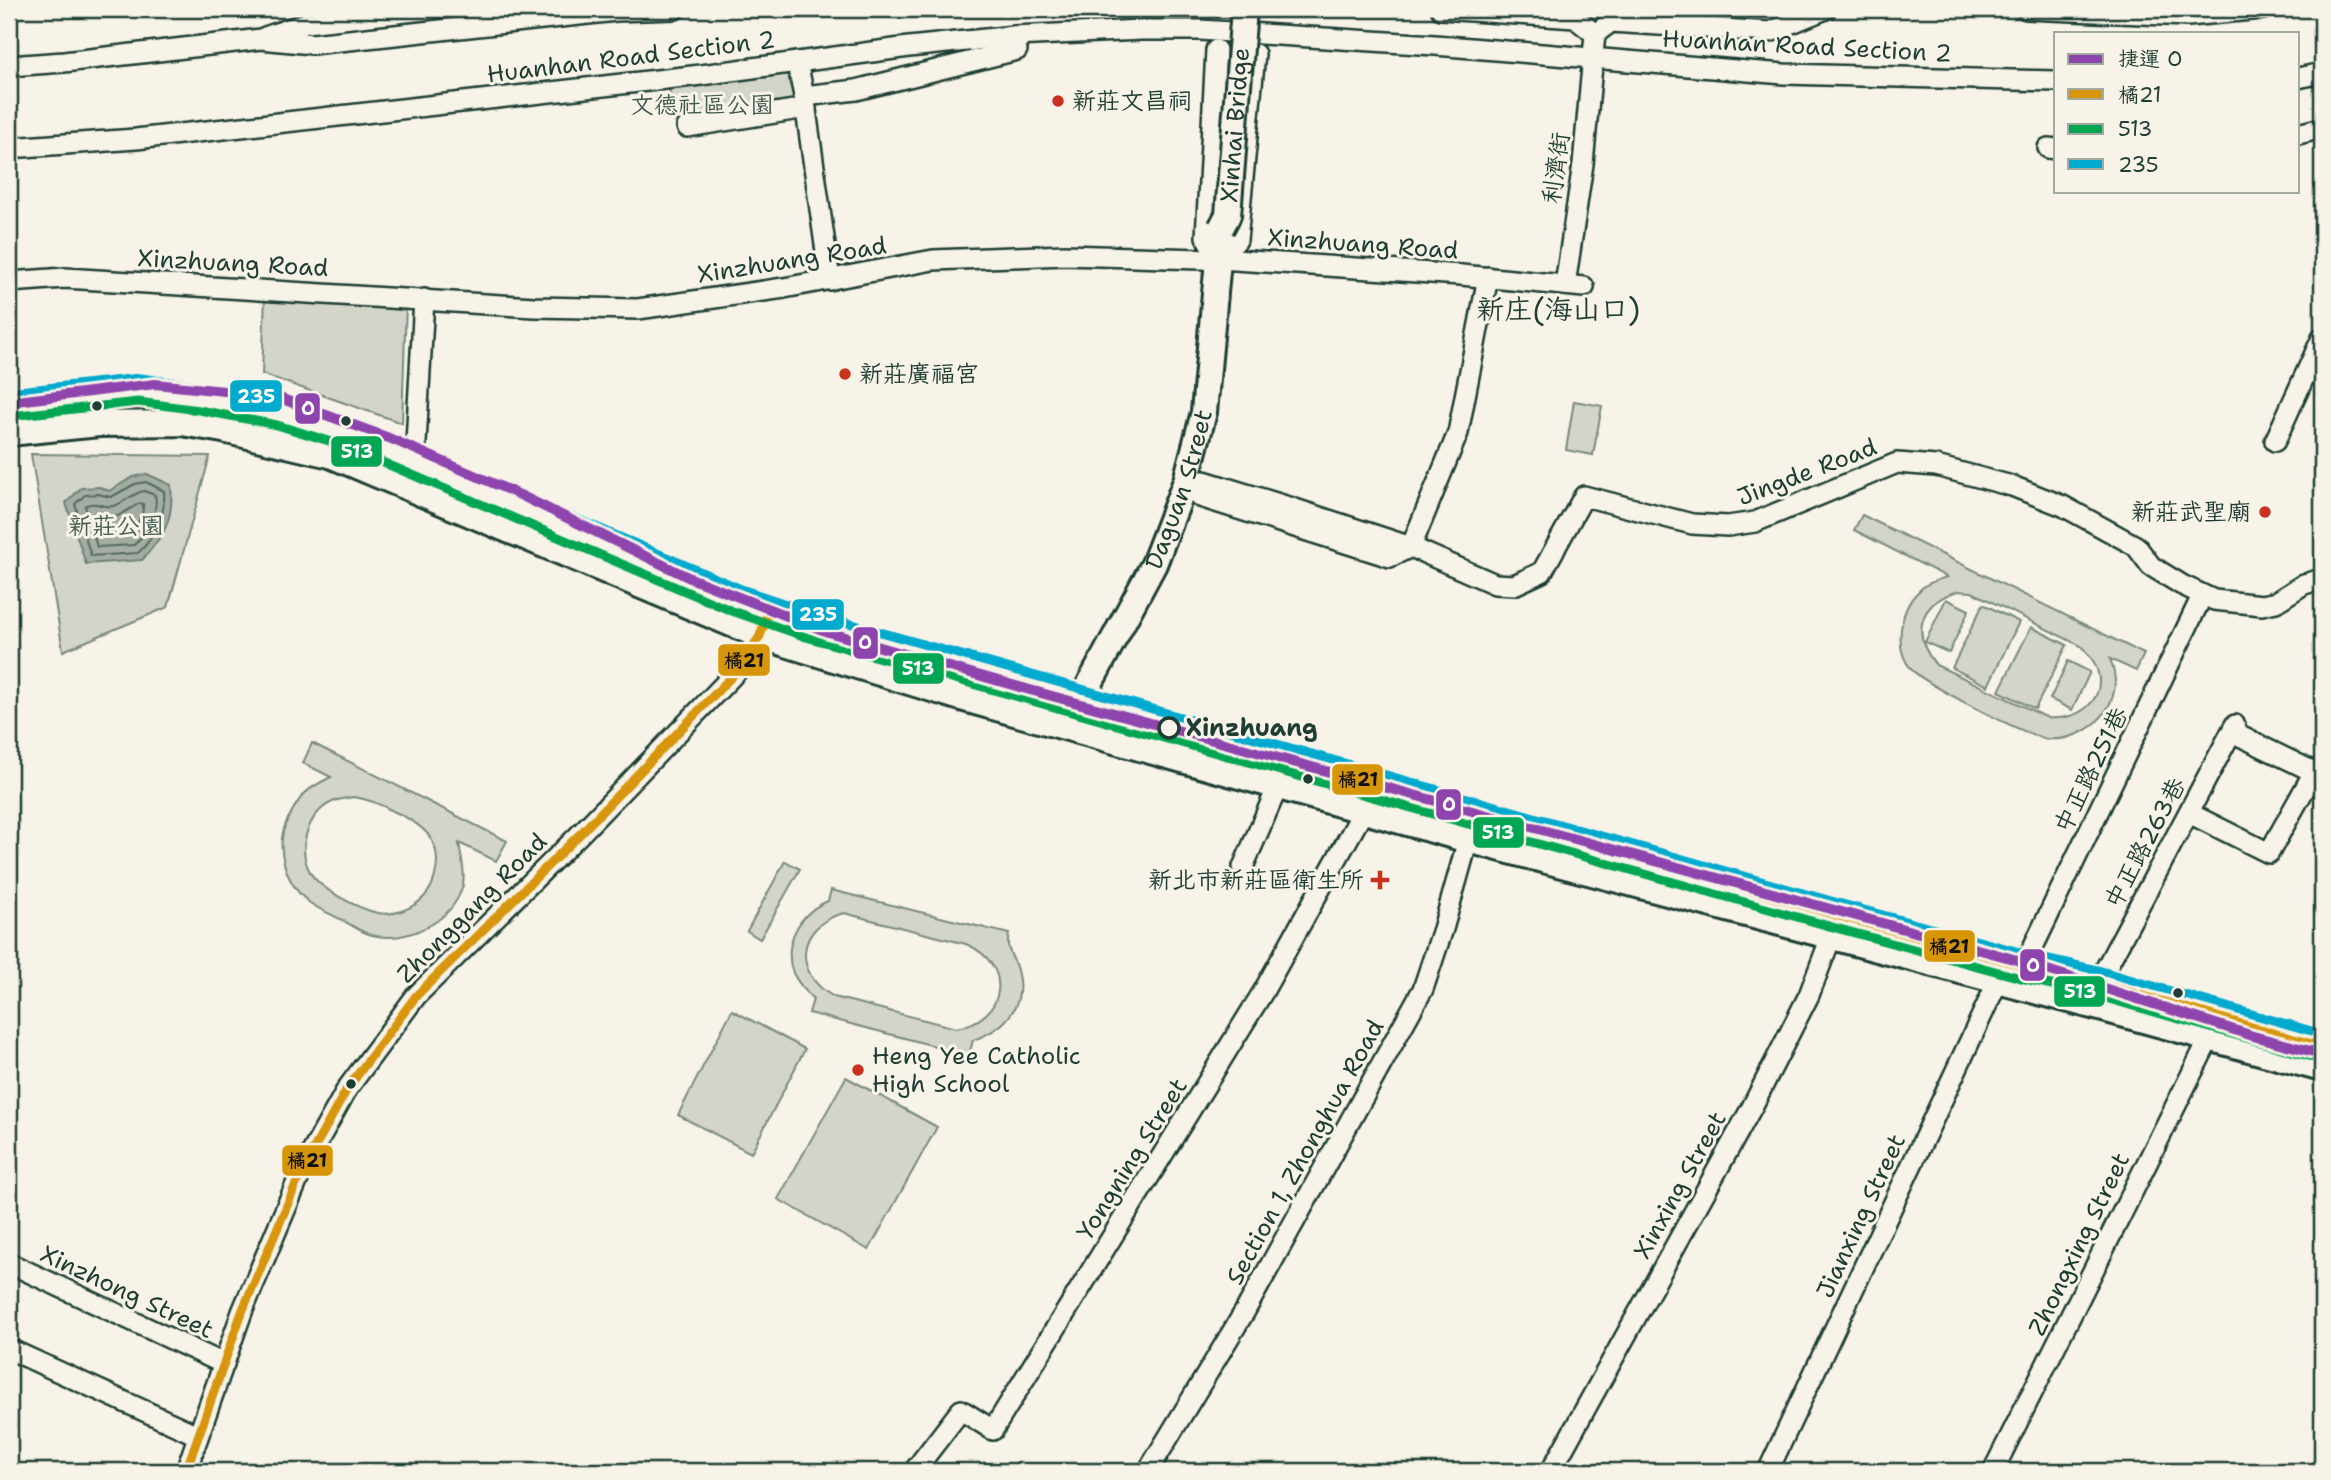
<svg xmlns="http://www.w3.org/2000/svg" width="2331" height="1480" font-family="'Shantell Sans','LXGW WenKai TC',sans-serif">
<rect width="100%" height="100%" fill="#f7f3e8"/>
<filter id="ink" filterUnits="userSpaceOnUse"><feTurbulence type="fractalNoise" baseFrequency=".0143" numOctaves="2"/><feDisplacementMap in="SourceGraphic" scale="14" xChannelSelector="R" yChannelSelector="G"/><feConvolveMatrix kernelMatrix="1 2 1 2 8 2 1 2 1" color-interpolation-filters="sRGB"/></filter>
<g filter="url(#ink)">
<g fill="#d3d5ca" stroke="#79897f" stroke-width="2" fill-rule="evenodd">
<path d="M794 69 800 106 732 124 678 134 668 84Z"/>
<path d="M265 297 406 302 402 423 262 374Z"/>
<path d="M1574 401 1602 406 1593 455 1566 450Z"/>
<path d="M31 454 210 456 168 607 63 651Z"/>
<path d="M1862 515 2144 654 2136 671 2110 659C2117 677 2117 692 2107 709 2095 729 2071 741 2048 739 2027 736 1926 685 1911 669 1893 648 1900 608 1919 591 1926 583 1938 580 1947 577L1854 530ZM1958 591 1972 592 2081 646C2087 653 2094 659 2097 669 2107 702 2077 721 2048 718L1936 665C1911 634 1918 603 1958 591Z"/>
<path d="M1946 599 1969 610 1949 653 1925 642Z"/>
<path d="M1983 604 2019 622 1988 686 1952 668Z"/>
<path d="M2031 627 2067 645 2035 709 1999 691Z"/>
<path d="M2068 661 2090 672 2072 710 2050 699Z"/>
<path d="M312 743 507 841 496 861 459 843C461 857 467 877 461 891 448 924 405 943 372 935 360 932 349 923 338 918 329 913 318 909 310 903 286 885 274 848 287 821 300 795 306 789 331 777L303 763ZM353 797C369 799 380 804 393 811 422 824 444 840 435 876 431 892 420 904 404 910 396 913 387 915 378 913 359 909 319 889 310 872 296 846 309 810 337 800 342 799 348 798 353 797Z"/>
<path d="M785 861 800 869 760 939 747 931Z"/>
<path d="M831 890 1009 934C1005 951 1013 954 1017 970 1027 1006 1005 1029 973 1040L969 1055 809 1013 813 999C805 991 798 983 793 973 782 943 800 912 828 901ZM844 913 966 944C1014 964 1007 1020 956 1028L834 997C791 973 797 925 844 913Z"/>
<path d="M732 1010 805 1049 751 1153 678 1115Z"/>
<path d="M846 1077 937 1127 869 1250 778 1199Z"/>
</g>
<path fill="#a4ada3" stroke="#6f8077" stroke-width="2" d="M147 474 171 485C174 519 165 534 142 560L86 564 66 503 81 488 100 487 109 491 133 477Z"/>
<g fill="none" stroke-linecap="round" stroke-linejoin="round">
<g stroke="#546a60" stroke-width="2">
<path d="M146 482 164 491C166 515 155 537 138 553L91 556 75 504 85 495 98 494 111 497 135 484Z"/>
<path d="M144 491 155 495C159 513 146 533 134 545L97 547 85 506C95 500 102 508 113 506 124 504 132 493 144 491Z"/>
<path d="M140 503 143 504C144 515 137 526 130 534L104 535 99 520 100 517 118 516Z"/>
</g>
<g stroke="#1f3d34" stroke-width="24">
<g id="minor">
<path d="M1441 9 1575 18 1595 34"/>
<path d="M2026 9 2188 16 2263 9"/>
<path d="M1595 34 1611 22 1770 32 1826 9"/>
<path d="M265 37 306 23 433 9"/>
<path d="M1216 50 1206 237 1219 259"/>
<path d="M797 62 804 96 830 280"/>
<path d="M9 66 64 62 261 39 312 44 616 11 675 9"/>
<path d="M2298 78 2322 73"/>
<path d="M804 96 856 90 1017 50 1014 36"/>
<path d="M687 127 806 108"/>
<path d="M2298 134 2322 128"/>
<path d="M9 148 136 139 701 75 909 47 1014 36 1141 30H1200L1435 45 1784 74 2056 81"/>
<path d="M2048 148 2056 149"/>
<path d="M1219 259 1237 240 1255 54"/>
<path d="M9 282 65 278 534 307 638 309 784 288 933 260 1065 255 1235 260 1461 275 1584 287"/>
<path d="M1565 285 1583 164 1595 34"/>
<path d="M2275 441 2322 338"/>
<path d="M415 461 424 299"/>
<path d="M1186 481H1204L1289 507 1411 547 1495 584 1514 585 1542 572 1584 496 1692 524 1728 526 1755 522 1897 463 1936 466 2012 486 2063 506 2136 546 2151 566 2182 585 2214 600 2262 605 2276 602 2304 584 2322 579"/>
<path d="M1186 481 1200 497 1390 557 1411 547"/>
<path d="M1411 547 1458 433 1488 277"/>
<path d="M2189 813 2269 853 2314 772 2240 736"/>
<path d="M1243 867 1278 786"/>
<path d="M2024 966 2202 596"/>
<path d="M2098 983 2235 725"/>
<path d="M9 1263 224 1364"/>
<path d="M9 1349 197 1435"/>
<path d="M186 1471 242 1312 302 1170 347 1089 416 996 582 832 737 671 760 636 768 612"/>
<path d="M914 1471 961 1410 993 1430 1263 992 1364 810"/>
<path d="M1148 1471 1245 1311 1423 989 1443 929 1468 840"/>
<path d="M1551 1471 1752 1107 1809 995 1836 924"/>
<path d="M1768 1471 1998 981"/>
<path d="M1993 1471 2209 1039"/>
</g>
</g>
<g stroke="#1f3d34" stroke-width="30">
<g id="major">
<path d="M9 404 138 390 201 398 280 413 346 433 415 461 737 600 809 625 1336 775 1551 833 1839 916 2024 966 2098 983 2322 1047"/>
<path d="M9 433 99 424 182 423 223 430 330 455 760 636 860 667 961 698 1468 840 2103 1009 2322 1069"/>
<path id="s1" d="M1076 718 1080 702 1154 564 1186 481 1204 412 1221 228"/>
</g>
</g>
<use href="#minor" stroke="#f7f3e8" stroke-width="19"/>
<use href="#major" stroke="#f7f3e8" stroke-width="24"/>
<g stroke="#1f3d34" stroke-width="30" stroke-linecap="butt">
<g id="major-bridge">
<path id="s2" d="M1221 228 1228 215 1244 9"/>
</g>
</g>
<use href="#major-bridge" stroke="#f7f3e8" stroke-width="24"/>
<g stroke="#f7f3e8" stroke-width="14">
<path id="bus-1" d="M186 1471 242 1312 302 1170 347 1089 416 996 582 832 737 671 760 636 768 612 912 656 1551 833 1839 916 2024 966 2098 983 2322 1047"/>
</g>
<g stroke="#f7f3e8" stroke-width="14">
<path id="bus-2" d="M10 416 138 402 199 410 277 425 342 445 732 611 806 637 1836 928 2021 978 2095 995 2319 1059"/>
</g>
<g stroke="#f7f3e8" stroke-width="14">
<path id="bus-3" d="M9 392 140 378 203 386 282 401 351 422 741 589 813 613 1842 904 2027 954 2101 971 2322 1034"/>
</g>
<use href="#bus-1" stroke="#d79608" stroke-width="9"/>
<use href="#bus-2" stroke="#00a651" stroke-width="9"/>
<use href="#bus-3" stroke="#00a9ce" stroke-width="9"/>
<g stroke="#f7f3e8" stroke-width="16">
<path id="metro-1" d="M9 402 155 384 274 396 389 438 520 495 690 578 828 632 1030 690 2010 958 2253 1036 2322 1054"/>
</g>
<use href="#metro-1" stroke="#8e44ad" stroke-width="10"/>
</g>
</g>
<g fill="#c8321e" stroke="#f7f3e8" stroke-width="2.5">
<circle cx="1058" cy="101" r="7"/>
<circle cx="845" cy="374" r="7"/>
<circle cx="2265" cy="512" r="7"/>
<path d="M1376.5 869.5h7v7h7v7h-7v7h-7v-7h-7v-7h7z"/>
<circle cx="858" cy="1070" r="7"/>
</g>
<g fill="#1f3d34" stroke="#f7f3e8" stroke-width="2.5">
<circle cx="97" cy="406" r="6"/>
<circle cx="346" cy="421" r="6"/>
<circle cx="1308" cy="779" r="6"/>
<circle cx="2178" cy="993" r="6"/>
<circle cx="351" cy="1084" r="6"/>
</g>
<circle fill="#f7f3e8" stroke="#1f3d34" stroke-width="3.5" cx="1169" cy="728" r="10"/>
<g text-anchor="middle" stroke-width="6" stroke-linejoin="round" paint-order="stroke">
<g font-size="24" fill="#1f3d34" stroke="#f7f3e8">
<text transform="translate(1807 46) rotate(3)" y="8">Huanhan Road Section 2</text>
<text transform="translate(631 57) rotate(-7)" y="8">Huanhan Road Section 2</text>
<text dy="8" stroke="none"><textPath href="#s2" startOffset="105">Xinhai Bridge</textPath></text>
<text transform="translate(1556 168) rotate(-82)" y="8">利濟街</text>
<text transform="translate(1363 244) rotate(4)" y="8">Xinzhuang Road</text>
<text transform="translate(792 260) rotate(-9)" y="8">Xinzhuang Road</text>
<text transform="translate(233 263) rotate(3)" y="8">Xinzhuang Road</text>
<text transform="translate(1807 472) rotate(-21)" y="8">Jingde Road</text>
<text dy="8" stroke="none"><textPath href="#s1" startOffset="252">Daguan Street</textPath></text>
<text transform="translate(2091 770) rotate(-64)" y="8">中正路251巷</text>
<text transform="translate(2145 843) rotate(-62)" y="8">中正路263巷</text>
<text transform="translate(472 908) rotate(-45)" y="8">Zhonggang Road</text>
<text transform="translate(1305 1152) rotate(-61)" y="8">Section 1, Zhonghua Road</text>
<text transform="translate(1132 1159) rotate(-58)" y="8">Yongning Street</text>
<text transform="translate(1680 1185) rotate(-61)" y="8">Xinxing Street</text>
<text transform="translate(1861 1216) rotate(-65)" y="8">Jianxing Street</text>
<text transform="translate(2079 1244) rotate(-64)" y="8">Zhongxing Street</text>
<text transform="translate(127 1292) rotate(25)" y="8">Xinzhong Street</text>
</g>
<g font-size="24" fill="#1f3d34" stroke="#f7f3e8" text-anchor="start">
<text x="1072" y="109">新莊文昌祠</text>
<text x="859" y="382">新莊廣福宮</text>
<text x="2251" y="520" text-anchor="end">新莊武聖廟</text>
<text x="1364" y="888" text-anchor="end">新北市新莊區衛生所</text>
<text x="872" y="1064">Heng Yee Catholic<tspan x="872" dy="28">High School</tspan></text>
</g>
<g font-size="24" fill="#435b52" stroke="#f7f3e8">
<text x="702" y="113">文德社區公園</text>
<text x="116" y="534">新莊公園</text>
</g>
<g font-size="24" font-weight="bold" fill="#1f3d34" stroke="#f7f3e8" text-anchor="start">
<text x="1186" y="736">Xinzhuang</text>
</g>
<g font-size="28" fill="#1f3d34" stroke="#f7f3e8">
<text x="1558" y="319">新庄(海山口)</text>
</g>
</g>
<g stroke="#f7f3e8" stroke-width="2.5">
<rect x="229" y="379" width="54" height="34" rx="7" fill="#00a9ce"/>
<rect x="294" y="392" width="27" height="33" rx="7" fill="#8e44ad"/>
<rect x="330" y="435" width="53" height="33" rx="7" fill="#00a651"/>
<rect x="791" y="598" width="54" height="33" rx="7" fill="#00a9ce"/>
<rect x="852" y="626" width="27" height="34" rx="7" fill="#8e44ad"/>
<rect x="717" y="643" width="54" height="34" rx="7" fill="#d79608"/>
<rect x="892" y="652" width="53" height="33" rx="7" fill="#00a651"/>
<rect x="1331" y="763" width="53" height="33" rx="7" fill="#d79608"/>
<rect x="1435" y="788" width="27" height="33" rx="7" fill="#8e44ad"/>
<rect x="1472" y="816" width="53" height="33" rx="7" fill="#00a651"/>
<rect x="1923" y="929" width="53" height="34" rx="7" fill="#d79608"/>
<rect x="2019" y="948" width="27" height="34" rx="7" fill="#8e44ad"/>
<rect x="2053" y="975" width="53" height="33" rx="7" fill="#00a651"/>
<rect x="281" y="1144" width="53" height="33" rx="7" fill="#d79608"/>
</g>
<g font-size="19" text-anchor="middle" font-weight="bold" fill="#fff">
<text x="256" y="403">235</text>
<text x="308" y="415">O</text>
<text x="357" y="458">513</text>
<text x="818" y="621">235</text>
<text x="865" y="649">O</text>
<text x="918" y="675">513</text>
<text x="1449" y="811">O</text>
<text x="1498" y="839">513</text>
<text x="2033" y="972">O</text>
<text x="2080" y="998">513</text>
</g>
<g font-size="19" text-anchor="middle" font-weight="bold" fill="#111">
<text x="744" y="667">橘21</text>
<text x="1358" y="786">橘21</text>
<text x="1949" y="953">橘21</text>
<text x="307" y="1167">橘21</text>
</g>
<rect width="2331" height="1480" fill="none" stroke="#f7f3e8" stroke-width="35"/>
<rect x="18" y="18" width="2296" height="1445" fill="none" stroke="#1f3d34" stroke-width="2.5" filter="url(#ink)"/>
<rect x="2054" y="32" width="245" height="161" fill="#f7f3e8" stroke="#a1aaa0" stroke-width="2"/>
<rect x="2068" y="54" width="35" height="10" fill="#8e44ad" stroke="#a1aaa0" stroke-width="2"/>
<text x="2118" y="66" font-size="21" fill="#1f3d34">捷運 O</text>
<rect x="2068" y="89" width="35" height="10" fill="#d79608" stroke="#a1aaa0" stroke-width="2"/>
<text x="2118" y="102" font-size="21" fill="#1f3d34">橘21</text>
<rect x="2068" y="124" width="35" height="10" fill="#00a651" stroke="#a1aaa0" stroke-width="2"/>
<text x="2118" y="136" font-size="21" fill="#1f3d34">513</text>
<rect x="2068" y="159" width="35" height="10" fill="#00a9ce" stroke="#a1aaa0" stroke-width="2"/>
<text x="2118" y="172" font-size="21" fill="#1f3d34">235</text>
</svg>
